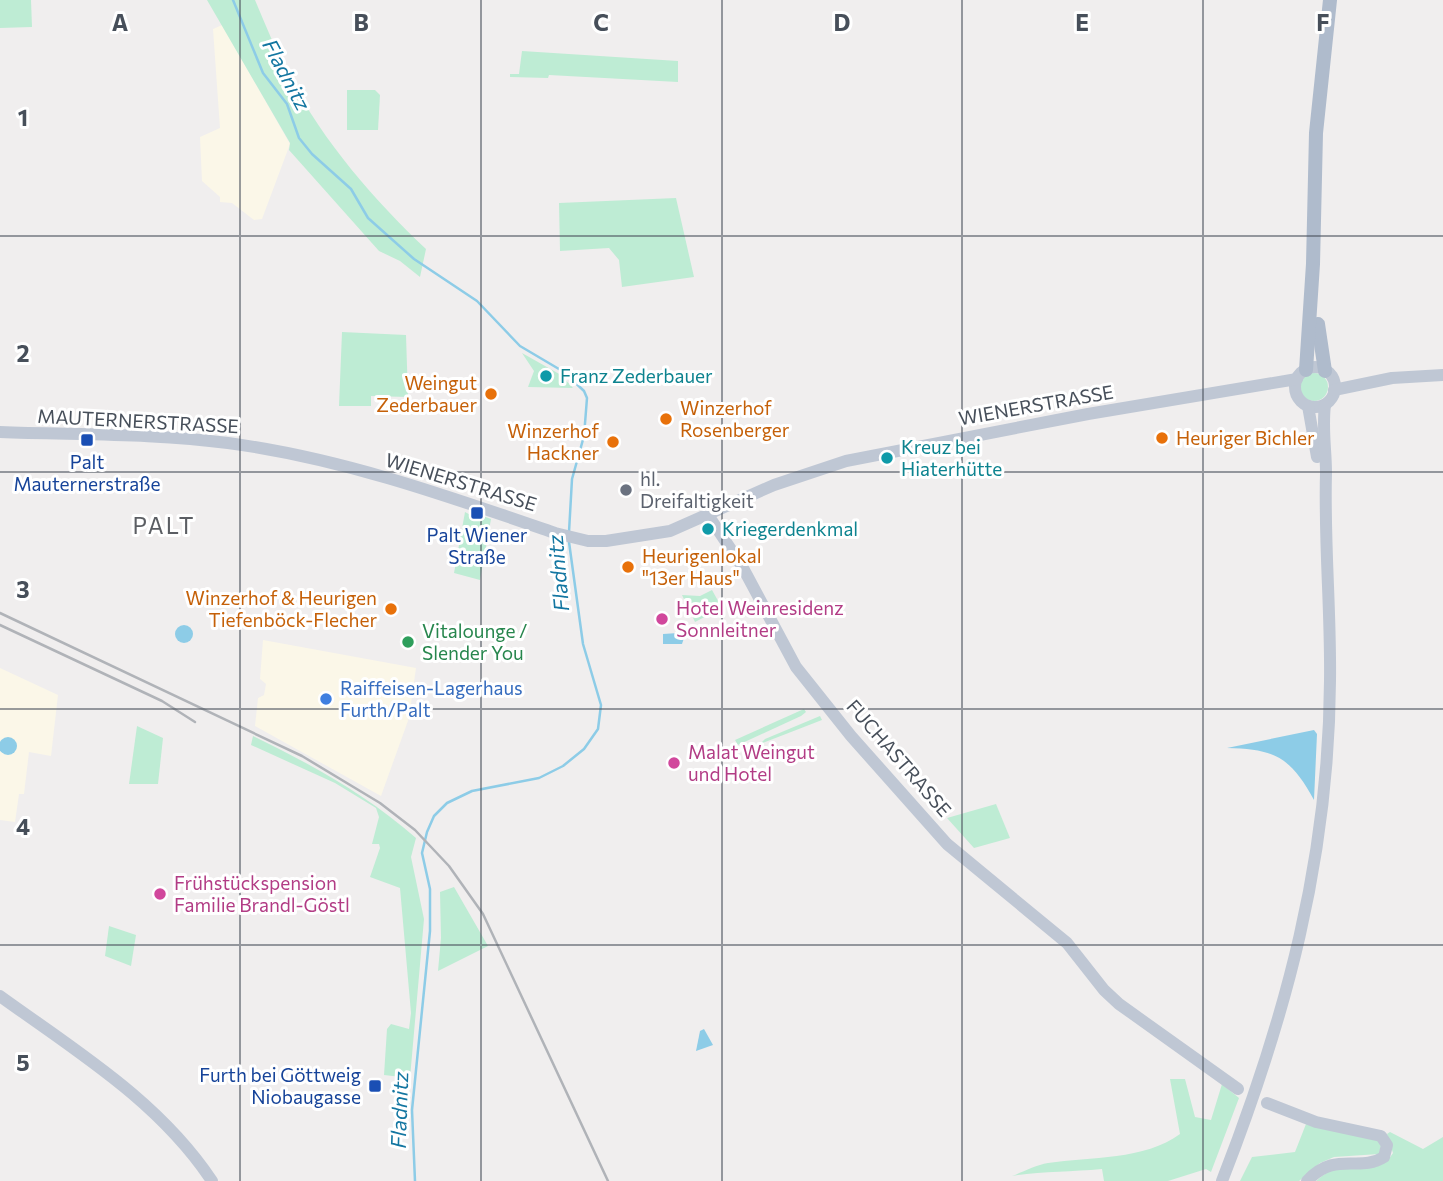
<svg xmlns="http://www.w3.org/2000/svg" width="1443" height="1181" font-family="Commissioner,sans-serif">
<rect width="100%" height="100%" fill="#f0eeee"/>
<g fill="#fbf7e8">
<path d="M222 25 290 144 262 219 254 220 232 203 220 202V197L202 181 200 137 220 128 213 29Z"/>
<path d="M263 640 416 668 409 718 381 796 255 726 258 698 264 695 266 684 260 679Z"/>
<path d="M0 668 58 695 51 756 29 752 24 794H19L15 822 0 820Z"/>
</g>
<g fill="#beecd4">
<path d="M0 0H31L32 27 0 28Z"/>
<path d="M207 0H255C266 26 277 53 290 78 324 142 374 200 426 249L420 277 400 261 379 251 289 150 290 143Z"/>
<path d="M522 51 678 61V82L549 75 548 78 510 77V74H519Z"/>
<path d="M347 90H375L380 95 378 130H347Z"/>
<path d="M676 198 694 277 622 287 619 260 609 248 560 251 559 203Z"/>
<path d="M342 332 406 335 408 397 371 396V406H339Z"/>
<path d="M522 353 561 375 573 388 528 387 534 371Z"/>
<circle cx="1314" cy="387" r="14"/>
<path d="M465 512 478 519 480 515 491 519 480 580 454 573Z"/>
<path d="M712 590 722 608 695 622 682 595 700 596Z"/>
<path d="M804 709 806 712 801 716 738 745 735 740Z"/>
<path d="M820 716 822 720 760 744 765 739Z"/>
<path d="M137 726 163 738 158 784H129Z"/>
<path d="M253 736C311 764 367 795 416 838L411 857 424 919 410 1078 384 1075 387 1029 391 1024 409 1029 411 1013 400 888 370 877 380 848 379 844H372L379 817 376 808 335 783 251 745Z"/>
<path d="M996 804 1010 838 974 848 947 818Z"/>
<path d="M454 887 488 946 438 971 441 938 440 892Z"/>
<path d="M109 926 136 935 131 966 105 956Z"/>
<path d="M1170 1079H1185L1195 1117 1211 1120 1222 1084 1239 1098 1211 1172 1206 1169 1168 1181H1104L1102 1169C1071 1172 1042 1171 1012 1176 1023 1172 1036 1165 1048 1163 1090 1157 1145 1160 1180 1134Z"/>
<path d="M1306 1124 1378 1139 1381 1146 1379 1154 1334 1157 1320 1163 1299 1181H1240L1252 1157 1295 1152Z"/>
<path d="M1390 1132 1423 1149 1443 1137V1181H1316C1322 1176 1328 1171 1336 1169 1356 1163 1380 1176 1393 1153L1387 1134Z"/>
</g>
<g fill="#8dcce7">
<circle cx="184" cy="634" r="9"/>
<path d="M678 633 684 638 682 644H663V634Z"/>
<path d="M1314 730 1317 734 1314 800C1291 758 1276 749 1227 748Z"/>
<circle cx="8" cy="746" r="9"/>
<path d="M704 1029 713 1045 696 1051 700 1031Z"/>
</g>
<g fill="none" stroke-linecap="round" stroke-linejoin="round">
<g stroke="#8dcce7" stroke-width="2.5">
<path d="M233 0 263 73 287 104 299 138 312 154 351 189 368 218 414 259 477 301 520 346 564 372 584 391 587 398 584 436 572 479 569 532"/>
<path d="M415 1181 412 1110 430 931V889L422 853 427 832 434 816 447 803 472 791 539 778 563 766 584 749 598 729 601 705 583 644 569 542"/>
</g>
<g stroke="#bfc7d4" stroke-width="12">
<circle cx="1315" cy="387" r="20"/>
<path d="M1334 390 1392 378 1443 375"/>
<path d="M1308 406 1317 457"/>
<path d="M0 432C76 435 153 433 228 443 341 458 448 496 555 533L588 541H606L670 531 774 485 846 461 1088 414 1297 379"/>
<path d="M708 515 742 566 796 667 851 736 947 844 1067 943 1104 990 1119 1004 1238 1089"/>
<path d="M0 996C76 1051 159 1101 212 1181"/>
<path d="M1267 1103 1316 1122 1381 1136 1387 1145 1384 1157C1359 1173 1336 1150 1307 1181"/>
<path d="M1222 1181C1286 1017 1329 858 1330 681 1331 611 1324 542 1326 473 1326 450 1322 428 1325 405"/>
</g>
<g stroke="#afbbcc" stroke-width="14">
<path d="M1318 324 1325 371"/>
<path d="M1306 370 1313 264 1316 133 1330 0"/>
</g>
<g stroke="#b0b3b8" stroke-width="2.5">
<path d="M0 613 302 756 380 803 415 830 449 866 483 914 608 1181"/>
<path d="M0 625 162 701 195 722"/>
</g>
</g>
<path fill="none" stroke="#474f5a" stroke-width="2" stroke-opacity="0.55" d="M240 0V1181M481 0V1181M722 0V1181M962 0V1181M1203 0V1181M0 236H1443M0 472H1443M0 709H1443M0 945H1443"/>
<g fill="#0f9aa8" stroke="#fff" stroke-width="2.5">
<circle cx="546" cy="376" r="7"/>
<circle cx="887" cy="458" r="7"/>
<circle cx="708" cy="529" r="7"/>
</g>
<g fill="#e8710a" stroke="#fff" stroke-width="2.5">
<circle cx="491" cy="394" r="7"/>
<circle cx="666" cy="419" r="7"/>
<circle cx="1162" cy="438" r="7"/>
<circle cx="613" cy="442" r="7"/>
<circle cx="628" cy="567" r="7"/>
<circle cx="391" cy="609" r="7"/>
</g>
<g fill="#1a4fb4" stroke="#fff" stroke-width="2.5">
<rect x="80" y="433" width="14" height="14" rx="3.5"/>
<rect x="470" y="506" width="14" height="14" rx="3.5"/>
<rect x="368" y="1079" width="14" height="14" rx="3.5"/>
</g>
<circle fill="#6b7280" stroke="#fff" stroke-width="2.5" cx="626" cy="490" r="7"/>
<g fill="#d1479c" stroke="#fff" stroke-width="2.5">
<circle cx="662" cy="619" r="7"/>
<circle cx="674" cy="763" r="7"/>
<circle cx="160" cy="894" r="7"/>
</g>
<circle fill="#2e9e5b" stroke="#fff" stroke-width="2.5" cx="408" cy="642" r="7"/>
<circle fill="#3f7fe0" stroke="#fff" stroke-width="2.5" cx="326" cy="699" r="7"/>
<g text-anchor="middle" stroke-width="6" stroke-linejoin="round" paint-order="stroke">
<g font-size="19" fill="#0d838f" stroke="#fff" text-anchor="start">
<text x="560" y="383">Franz Zederbauer</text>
<text x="901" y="454">Kreuz bei<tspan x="901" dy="22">Hiaterhütte</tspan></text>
<text x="722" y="536">Kriegerdenkmal</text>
</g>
<g font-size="19" fill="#c56008" stroke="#fff" text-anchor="end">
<text x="477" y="390">Weingut<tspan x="477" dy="22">Zederbauer</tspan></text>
<text x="680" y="415" text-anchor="start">Winzerhof<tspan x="680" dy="22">Rosenberger</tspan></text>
<text x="599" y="438">Winzerhof<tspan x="599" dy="22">Hackner</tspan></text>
<text x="1176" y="445" text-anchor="start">Heuriger Bichler</text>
<text x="642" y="563" text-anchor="start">Heurigenlokal<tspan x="642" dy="22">"13er Haus"</tspan></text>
<text x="377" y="605">Winzerhof &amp; Heurigen<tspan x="377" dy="22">Tiefenböck-Flecher</tspan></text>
</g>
<g font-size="19" fill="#474f5a" stroke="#fff">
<text transform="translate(1036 405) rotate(-10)" y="7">WIENERSTRASSE</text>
<text transform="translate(138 421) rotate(3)" y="7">MAUTERNERSTRASSE</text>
<text transform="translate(461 482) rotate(17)" y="7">WIENERSTRASSE</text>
<text transform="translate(899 758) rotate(49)" y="7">FUCHASTRASSE</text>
</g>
<g font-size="19" fill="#164399" stroke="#fff">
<text x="87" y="469">Palt<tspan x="87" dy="22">Mauternerstraße</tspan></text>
<text x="477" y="542">Palt Wiener<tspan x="477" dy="22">Straße</tspan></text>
<text x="361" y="1082" text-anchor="end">Furth bei Göttweig<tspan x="361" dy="22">Niobaugasse</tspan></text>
</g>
<g font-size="19" fill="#5b616d" stroke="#fff" text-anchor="start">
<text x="640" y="486">hl.<tspan x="640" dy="22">Dreifaltigkeit</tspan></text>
</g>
<g font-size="19" fill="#b23c85" stroke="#fff" text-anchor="start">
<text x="676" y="615">Hotel Weinresidenz<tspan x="676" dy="22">Sonnleitner</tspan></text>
<text x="688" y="759">Malat Weingut<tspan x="688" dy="22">und Hotel</tspan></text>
<text x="174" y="890">Frühstückspension<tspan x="174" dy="22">Familie Brandl-Göstl</tspan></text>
</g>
<g font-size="19" fill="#27864d" stroke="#fff" text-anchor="start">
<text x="422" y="638">Vitalounge /<tspan x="422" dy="22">Slender You</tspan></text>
</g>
<g font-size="19" fill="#366cbe" stroke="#fff" text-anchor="start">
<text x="340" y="695">Raiffeisen-Lagerhaus<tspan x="340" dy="22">Furth/Palt</tspan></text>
</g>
<g font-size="21" font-style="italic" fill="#1376a1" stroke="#fff">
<text transform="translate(286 75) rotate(62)" y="7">Fladnitz</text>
<text transform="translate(559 573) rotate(-95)" y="7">Fladnitz</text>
<text transform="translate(400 1110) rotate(-88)" y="7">Fladnitz</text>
</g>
<g font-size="23" letter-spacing="2" fill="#5b5e63" stroke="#fff">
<text x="164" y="534">PALT</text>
</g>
</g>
<g font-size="23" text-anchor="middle" font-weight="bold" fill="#474f5a" stroke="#fff" stroke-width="6" stroke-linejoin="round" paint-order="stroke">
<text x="120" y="31">A</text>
<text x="361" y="31">B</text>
<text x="601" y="31">C</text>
<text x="842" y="31">D</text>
<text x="1082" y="31">E</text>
<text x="1323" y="31">F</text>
<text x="23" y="126">1</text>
<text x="23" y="362">2</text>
<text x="23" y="598">3</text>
<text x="23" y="835">4</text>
<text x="23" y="1071">5</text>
</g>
</svg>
